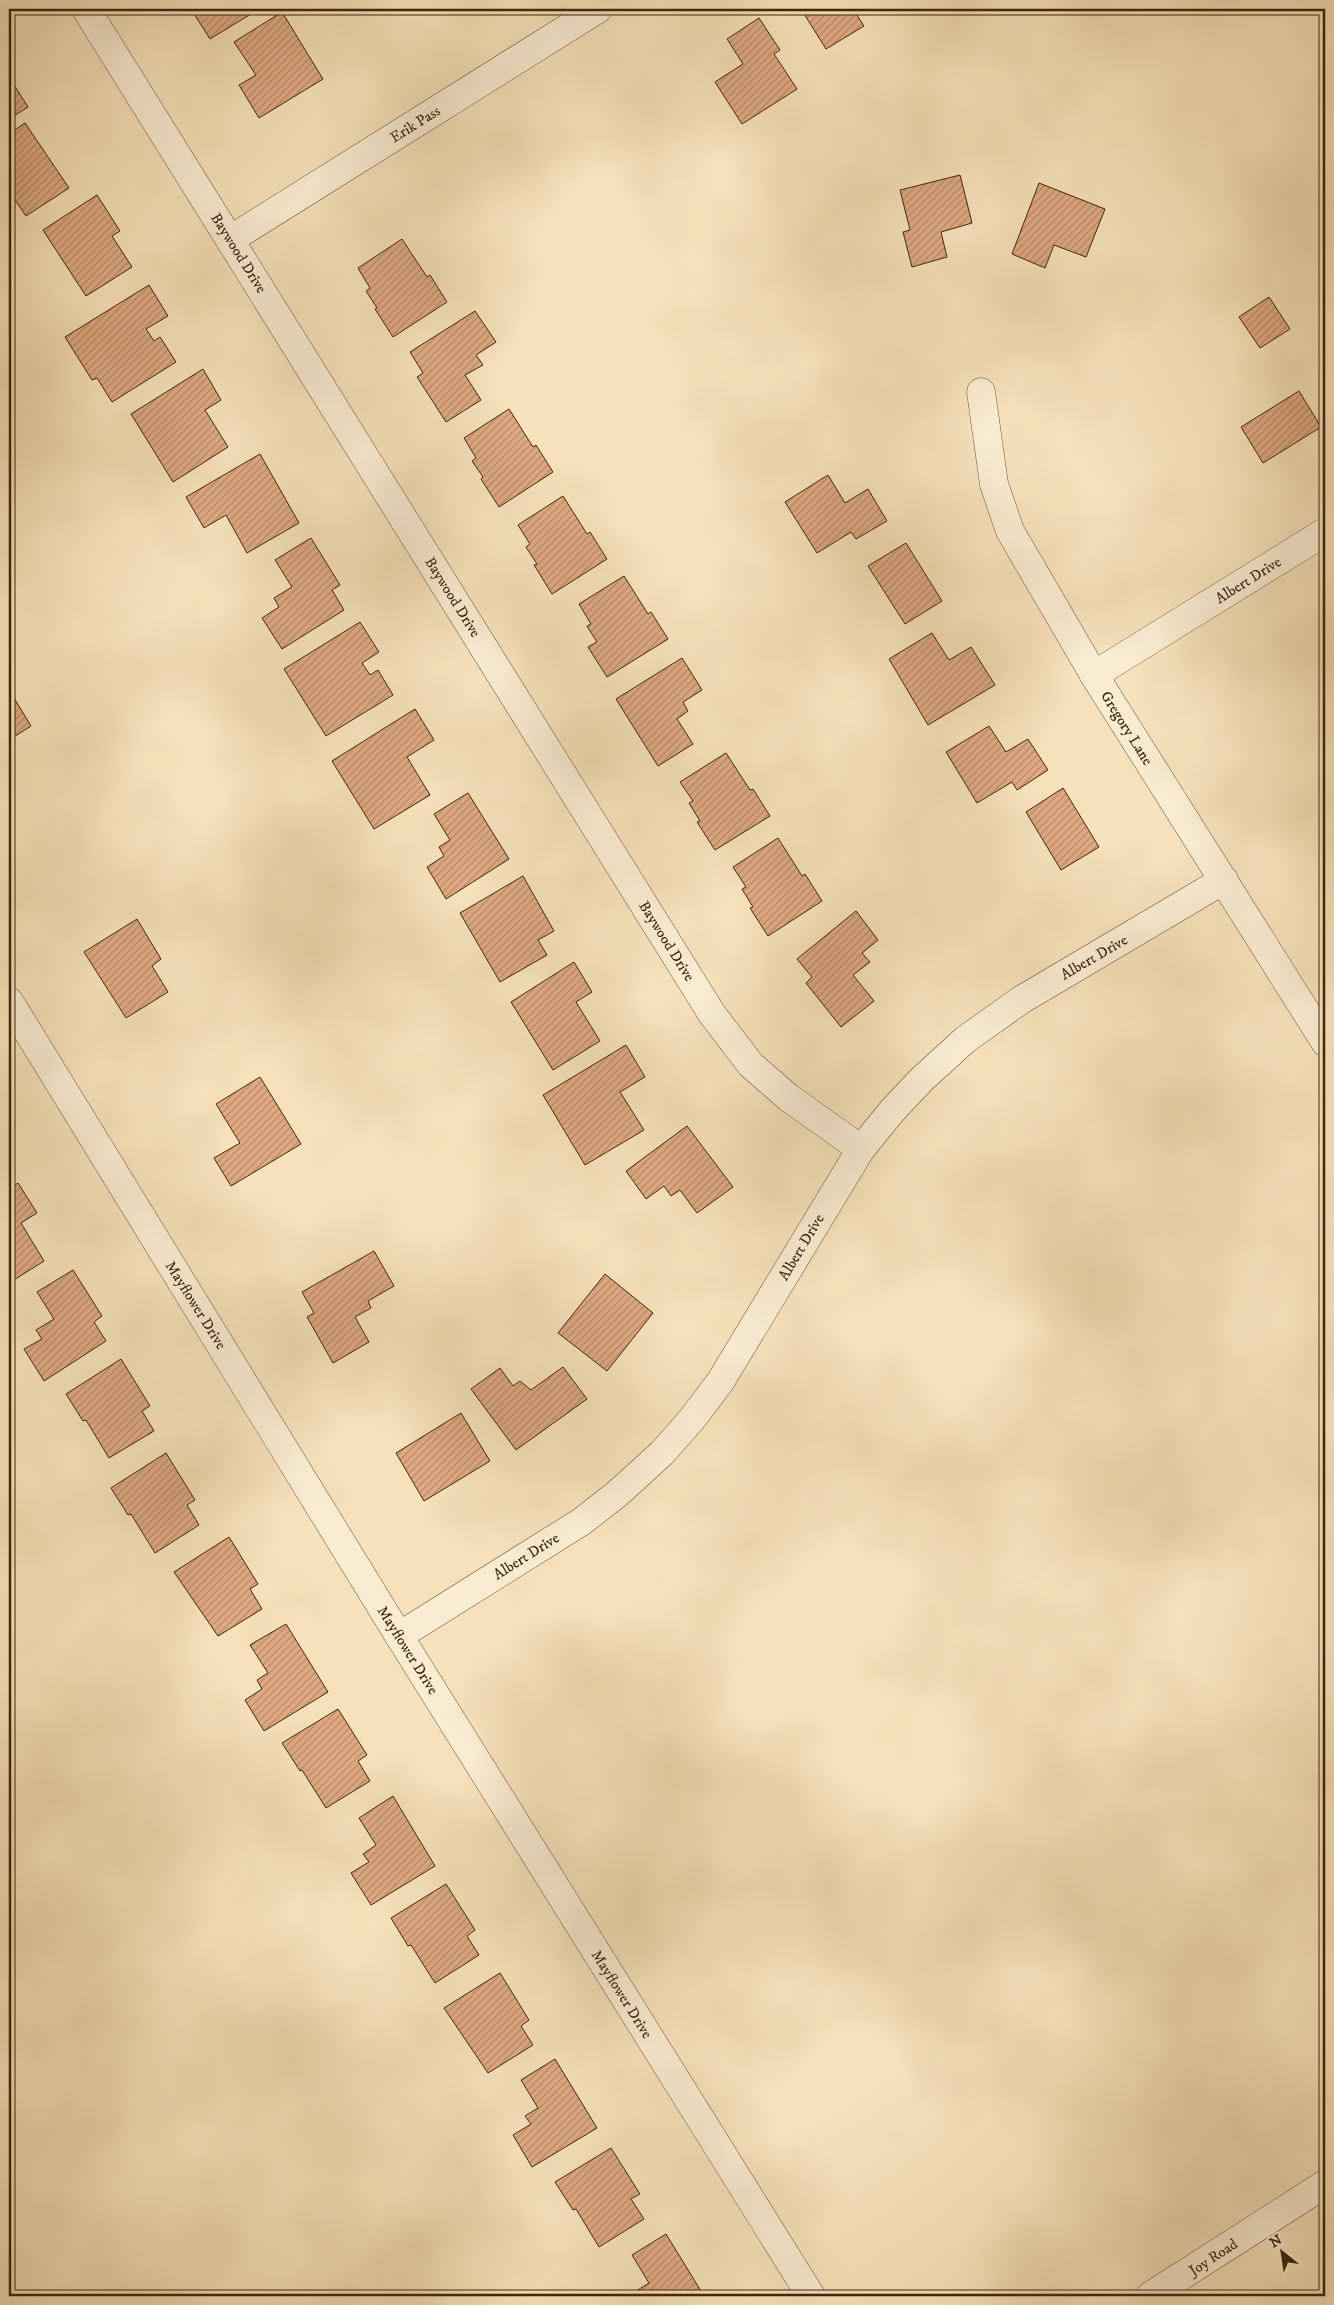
<svg xmlns="http://www.w3.org/2000/svg" width="1334" height="2305" font-family="'IM FELL DW Pica',serif">
<defs>
<pattern id="building-hatch" width="6" height="6" patternUnits="userSpaceOnUse" patternTransform="scale(1.25)"><rect width="6" height="6" fill="#dfaa82"/><path d="M-1 1l2-2M0 6l6-6M5 7l2-2" fill="none" stroke="#b68a69"/></pattern>
</defs>
<rect width="100%" height="100%" fill="#f6e1ba"/>
<filter id="stains"><feTurbulence type="fractalNoise" baseFrequency=".004" numOctaves="4"/><feColorMatrix values="0 0 0 0 .2 0 0 0 0 .09 0 0 0 0 .02 0 0 0 .5 -.17"/></filter>
<radialGradient id="worn" r=".72"><stop offset=".6" stop-color="#630" stop-opacity="0"/><stop offset="1" stop-color="#630" stop-opacity=".3"/></radialGradient>
<g fill="url(#building-hatch)" stroke="#3f250e">
<path d="M191 9H259L210 39Z"/>
<path d="M801 9H853L864 26 826 49Z"/>
<path d="M282 12 323 79 259 118 239 85 256 75 234 42Z"/>
<path d="M759 18 780 50 774 54 797 89 742 124 715 82 743 64 727 39Z"/>
<path d="M9 77 28 107 9 119Z"/>
<path d="M25 123 69 188 26 216 9 191V134Z"/>
<path d="M960 175 972 223 941 232 947 257 912 267 903 232 910 230 900 190Z"/>
<path d="M1039 183 1105 209 1086 257 1054 245 1045 268 1012 254Z"/>
<path d="M97 195 120 231 112 236 132 267 86 296 43 230Z"/>
<path d="M402 239 427 277 430 275 447 302 393 337 375 309 377 308 366 291 370 288 358 268Z"/>
<path d="M149 285 168 316 146 329 154 341 160 337 176 362 112 402 97 378 92 380 65 337Z"/>
<path d="M1269 297 1290 329 1260 348 1239 317Z"/>
<path d="M475 311 496 342 476 355 483 365 465 375 481 400 446 422 417 377 423 373 410 352Z"/>
<path d="M203 369 221 400 205 410 228 447 173 482 131 414Z"/>
<path d="M1299 391 1321 427 1263 463 1241 427Z"/>
<path d="M509 409 533 447 536 445 553 472 499 507 481 479 483 477 472 461 476 458 464 438Z"/>
<path d="M260 454 299 523 247 553 226 515 204 528 186 497Z"/>
<path d="M828 475 845 503 868 489 887 521 856 539 851 532 817 553 785 502Z"/>
<path d="M563 496 587 534 590 532 607 559 552 594 534 565 537 564 526 547 530 544 518 525Z"/>
<path d="M311 538 340 585 332 590 344 610 282 649 262 618 279 607 274 598 292 587 275 560Z"/>
<path d="M906 543 942 601 905 624 868 566Z"/>
<path d="M624 576 648 614 651 612 668 639 607 677 588 647 597 642 587 626 591 624 579 604Z"/>
<path d="M360 622 379 652 362 663 370 675 378 670 393 695 326 736 284 669Z"/>
<path d="M932 633 949 660 971 647 995 685 928 725 889 659Z"/>
<path d="M682 658 702 690 683 702 688 711 677 719 693 744 658 766 616 699Z"/>
<path d="M9 690 31 726 9 740Z"/>
<path d="M415 709 434 740 407 757 430 795 374 829 332 761Z"/>
<path d="M989 726 1006 752 1028 739 1048 770 1017 790 1012 782 977 803 946 752Z"/>
<path d="M726 753 750 790 753 789 770 816 715 850 697 822 700 821 689 803 693 801 680 782Z"/>
<path d="M1063 788 1099 847 1061 870 1026 812Z"/>
<path d="M468 793 509 859 446 899 427 867 444 856 439 847 450 840 434 814Z"/>
<path d="M778 838 802 876 805 874 822 901 768 936 750 908 753 907 742 889 746 887 733 867Z"/>
<path d="M523 876 554 931 538 940 547 955 500 982 460 913Z"/>
<path d="M856 911 878 940 862 953 870 962 853 975 874 1001 841 1027 806 983 812 977 797 959Z"/>
<path d="M137 919 161 959 152 966 168 992 126 1018 84 952Z"/>
<path d="M574 962 592 992 576 1002 600 1041 553 1070 511 1002Z"/>
<path d="M626 1045 645 1077 620 1092 644 1130 585 1165 543 1095Z"/>
<path d="M260 1077 301 1144 231 1186 214 1158 240 1143 216 1104Z"/>
<path d="M687 1126 733 1187 697 1213 680 1190 671 1196 664 1186 646 1199 626 1171Z"/>
<path d="M18 1183 37 1213 21 1223 44 1261 9 1283V1189Z"/>
<path d="M374 1251 394 1286 368 1301 371 1308 355 1317 369 1342 333 1363 307 1317 314 1313 302 1292Z"/>
<path d="M73 1270 102 1316 94 1322 106 1341 44 1381 24 1349 42 1339 36 1330 54 1319 37 1292Z"/>
<path d="M605 1274 653 1313 607 1371 558 1333Z"/>
<path d="M121 1359 150 1406 142 1411 154 1431 109 1458 86 1420 83 1421 66 1394Z"/>
<path d="M563 1367 587 1399 516 1450 471 1389 500 1368 513 1386 520 1381 531 1390Z"/>
<path d="M461 1413 490 1461 424 1501 396 1453Z"/>
<path d="M166 1453 195 1500 187 1505 199 1525 155 1553 131 1514 128 1515 111 1488Z"/>
<path d="M229 1537 258 1584 250 1589 262 1609 218 1636 174 1572Z"/>
<path d="M286 1624 328 1692 264 1731 245 1700 262 1689 257 1680 268 1673 250 1645Z"/>
<path d="M338 1709 367 1755 358 1761 370 1781 326 1808 302 1770 300 1771 282 1743Z"/>
<path d="M393 1796 435 1866 371 1905 351 1873 369 1862 363 1854 376 1845 359 1818Z"/>
<path d="M446 1884 475 1930 467 1936 479 1955 435 1983 411 1945 408 1946 391 1918Z"/>
<path d="M500 1973 529 2020 521 2026 533 2045 488 2073 444 2008Z"/>
<path d="M555 2059 597 2128 532 2167 513 2135 531 2124 525 2116 538 2108 521 2080Z"/>
<path d="M611 2148 640 2194 631 2199 644 2219 599 2247 576 2209 573 2210 555 2182Z"/>
<path d="M666 2234 704 2296H639L636 2291 649 2283 632 2255Z"/>
</g>
<g fill="none" stroke-linecap="round" stroke-linejoin="round">
<g stroke="#6d5439" stroke-width="29">
<g id="minor">
<path d="M86 9 712 1014 751 1065 789 1098 861 1149"/>
<path d="M231 239 598 9"/>
<path d="M981 392 994 484 1010 531 1094 675 1325 1042"/>
<path d="M1094 675 1325 532"/>
<path d="M9 1001 399 1636 811 2296"/>
<path d="M399 1636 581 1522 617 1494 662 1453 692 1419 720 1382 861 1149 892 1111 921 1080 966 1039 1021 1000 1224 880"/>
<path d="M1150 2296 1325 2184"/>
</g>
</g>
<use href="#minor" stroke="#f9ecd2" stroke-width="28"/>
</g>
<g text-anchor="middle" stroke-width="4.5" stroke-linejoin="round" paint-order="stroke">
<g font-size="15" fill="#3f250e" stroke="#f9ecd2">
<text transform="translate(415 124) rotate(-32)" y="5">Erik Pass</text>
<text transform="translate(239 253) rotate(58)" y="5">Baywood Drive</text>
<text transform="translate(1248 580) rotate(-32)" y="5">Albert Drive</text>
<text transform="translate(453 597) rotate(58)" y="5">Baywood Drive</text>
<text transform="translate(1127 728) rotate(58)" y="5">Gregory Lane</text>
<text transform="translate(667 941) rotate(58)" y="5">Baywood Drive</text>
<text transform="translate(1094 957) rotate(-30)" y="5">Albert Drive</text>
<text transform="translate(801 1247) rotate(-59)" y="5">Albert Drive</text>
<text transform="translate(196 1305) rotate(58)" y="5">Mayflower Drive</text>
<text transform="translate(526 1556) rotate(-32)" y="5">Albert Drive</text>
<text transform="translate(408 1650) rotate(58)" y="5">Mayflower Drive</text>
<text transform="translate(622 1994) rotate(58)" y="5">Mayflower Drive</text>
<text transform="translate(1213 2257) rotate(-33)" y="5">Joy Road</text>
</g>
</g>
<rect width="1334" height="2305" fill="none" stroke="#f6e1ba" stroke-width="30"/>
<rect x="10" y="10" width="1314" height="2285" fill="none" stroke="#3f250e" stroke-width="2.5"/>
<rect x="15" y="15" width="1304" height="2275" fill="none" stroke="#3f250e"/>
<g transform="translate(1282 2252) rotate(330)" stroke="#f9ecd2" stroke-width="4" paint-order="stroke">
<path d="M0-4L9 19L0 12L-9 19Z" fill="#3f250e"/>
<text y="-8" font-size="14" font-weight="bold" text-anchor="middle" fill="#3f250e">N</text>
</g>
<rect width="100%" height="100%" filter="url(#stains)"/>
<rect width="100%" height="100%" fill="url(#worn)"/>
</svg>
